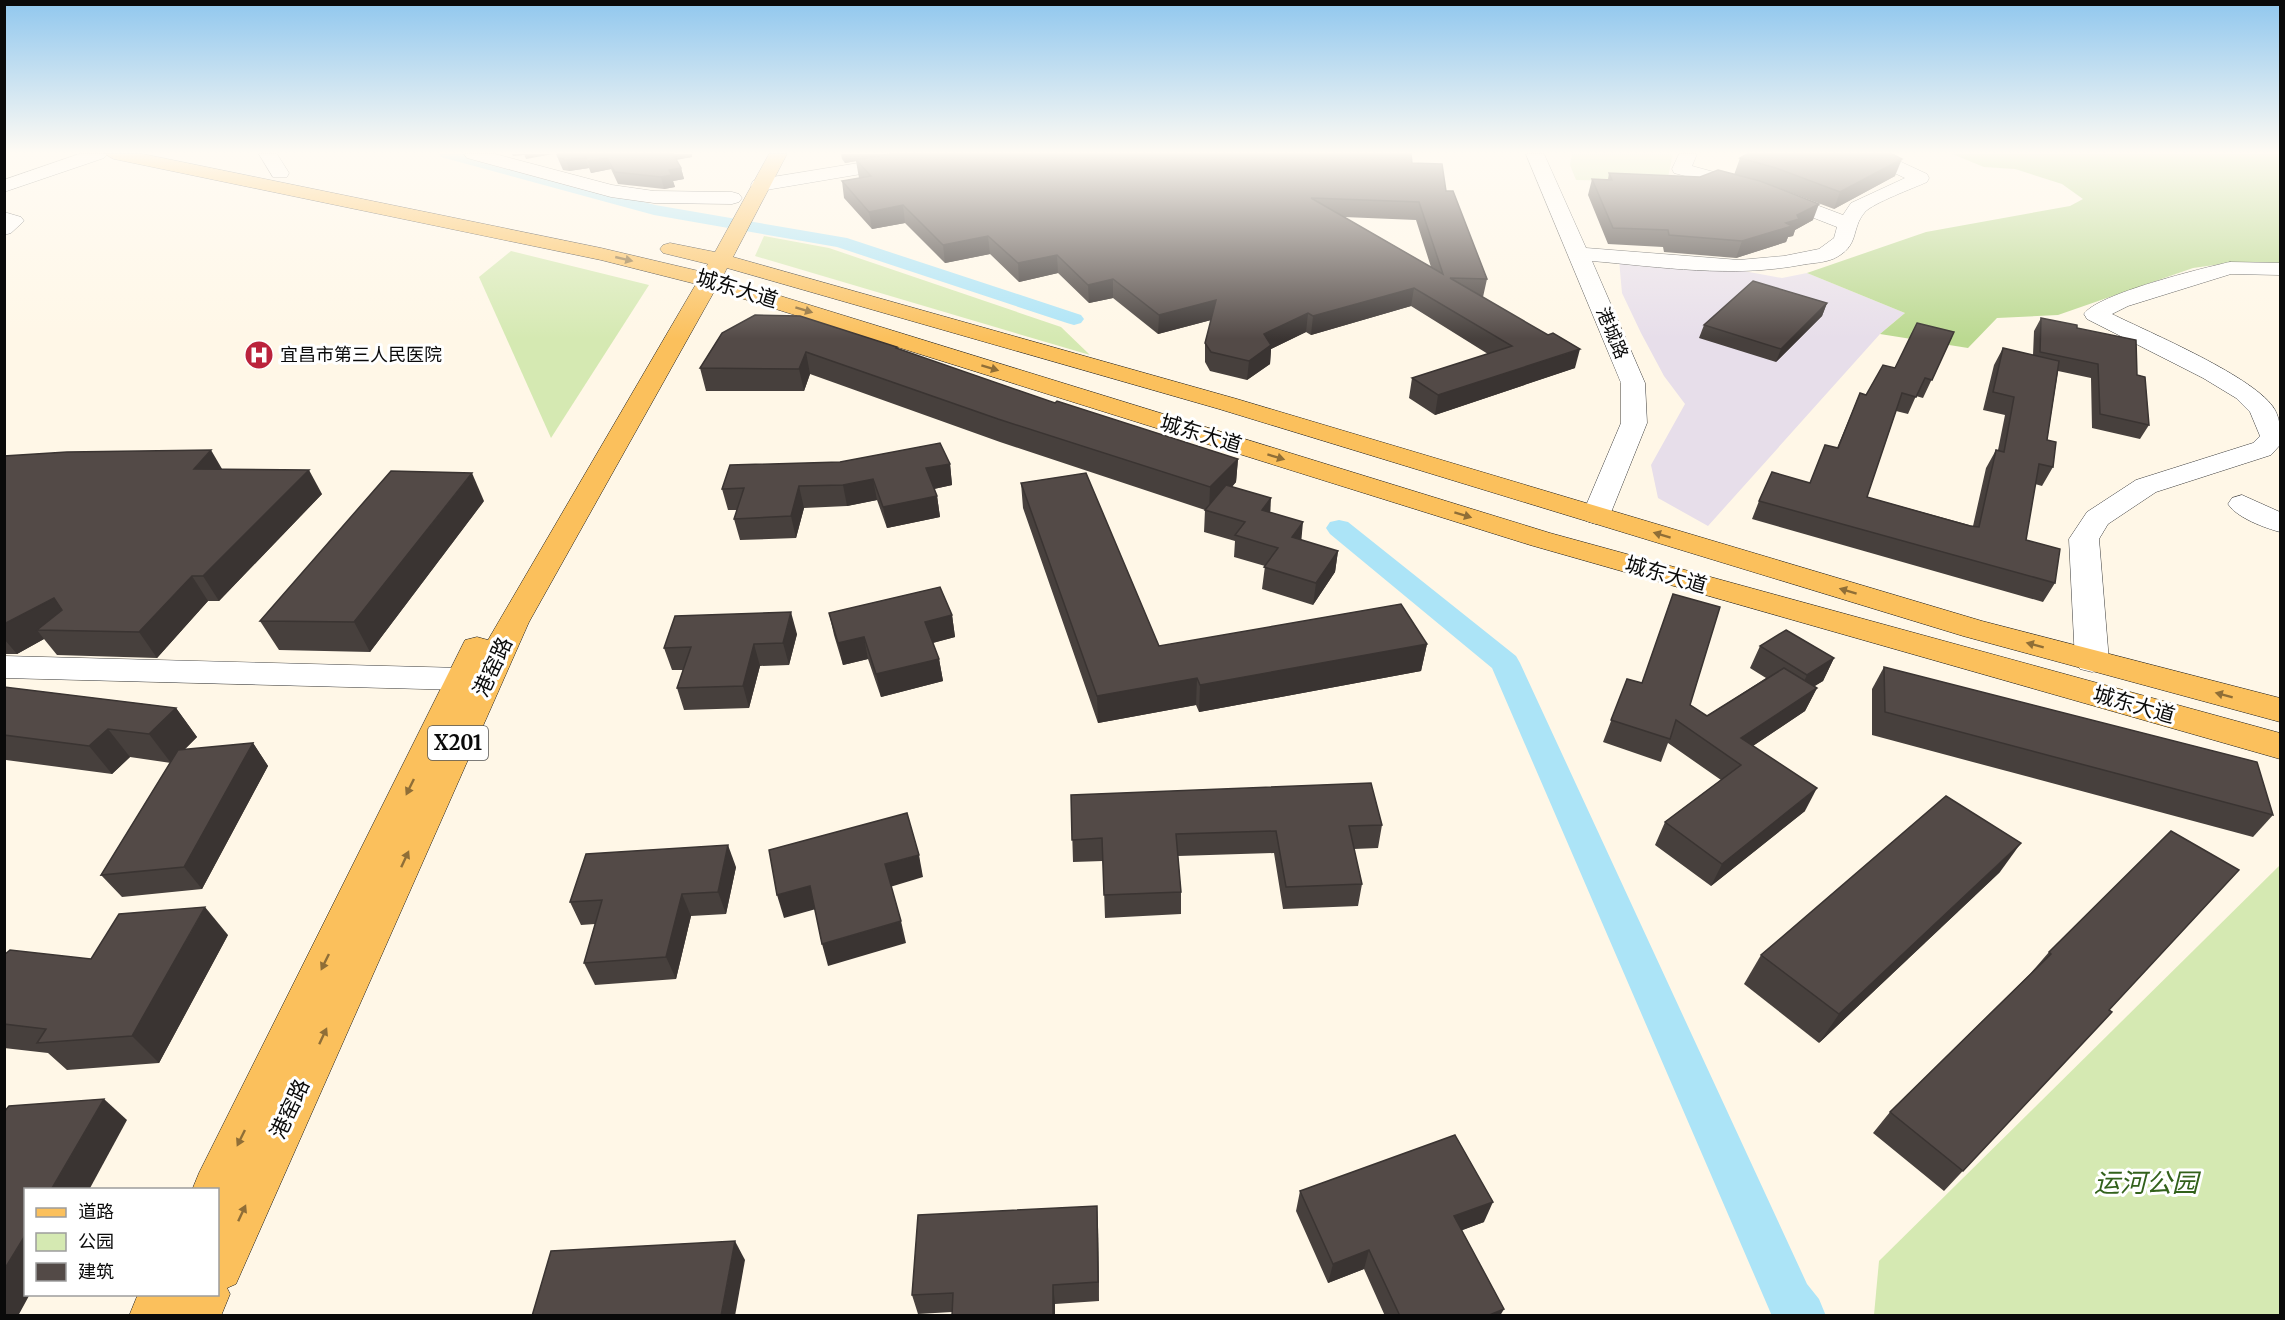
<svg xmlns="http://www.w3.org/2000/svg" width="2285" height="1320" font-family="Merriweather,'Noto Sans SC',serif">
<rect width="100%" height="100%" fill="#fff7e7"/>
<path fill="#e7deea" d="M1619 260 1733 269 1782 278 1807 273 1905 313 1880 334 1708 526 1658 498 1651 465 1685 404 1664 376 1641 333 1622 293Z"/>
<g fill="#d5e9b2">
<path d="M1572 154H1673L1667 182 1576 180 1570 165Z"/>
<path d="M764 236 829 248 1061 327 1090 355 755 256Z"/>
<path d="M511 251 649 285 551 438 479 277Z"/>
<path d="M2280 865V1315H1874L1879 1261Z"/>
</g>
<path fill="#bbd991" d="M1952 154H2280V265L2236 262 2193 268 2058 315 1997 318 1968 348 1880 334 1905 313 1807 273 1926 232 2070 206 2083 199 2062 184 2015 169 1984 167Z"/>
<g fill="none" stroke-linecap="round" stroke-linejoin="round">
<g fill="#ace4f7" fill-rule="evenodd">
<path d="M439 154H467L655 205 847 238 1081 315 1084 319 1081 323 1074 325 1067 323 837 247 654 215 441 157Z"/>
<path d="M1339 520 1348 522 1516 656 1520 663 1807 1284 1819 1299 1826 1316H1772L1492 668 1330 534 1326 528 1330 522Z"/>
</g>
<g stroke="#3d3d3d" stroke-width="1">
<g id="minor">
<path d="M79 154H107L104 158 4 192V180Z"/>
<path d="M259 154H277L289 173 287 177H273Z"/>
<path d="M464 154H495L612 185 654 191 732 192 739 194 742 198 739 202 732 204 654 203 611 197 467 158Z"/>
<path d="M914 154H959L950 159 760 191 753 189 751 185 753 181 760 179Z"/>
<path d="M1526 154H1544L1586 248 1739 260 1784 256 1819 249 1834 238 1837 227 1755 195 1674 173 1672 169 1679 154H1697L1692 166 1769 187 1843 215 1851 203 1905 178 1862 158 1859 154H1884L1927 174 1929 178 1927 182C1914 188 1873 203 1865 212 1850 229 1861 246 1833 259 1823 263 1811 263 1801 265 1732 278 1661 267 1592 261L1645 383 1647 423 1610 515 1606 521 1596 524 1586 521 1582 515 1621 423V383Z"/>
<path d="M4 212 21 217 24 221 11 233 4 235Z"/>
<path d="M2230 262 2280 263V275L2231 274 2128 306 2112 314C2148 332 2258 378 2275 410 2281 421 2280 432 2280 445L2271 455 2156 492 2108 524 2099 539 2109 661 2104 669 2092 672 2080 669 2075 661 2069 539 2087 512 2136 480 2253 443 2260 436 2250 412 2236 398 2203 378 2087 319 2084 314C2097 294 2203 268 2230 262Z"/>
<path d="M2242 495 2280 512V532C2265 528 2237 518 2228 504L2232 498Z"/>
<path d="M4 656 462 668 474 671 479 679 474 687 462 690 4 678Z"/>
</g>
</g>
<g stroke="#1b1b1b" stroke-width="1">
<path id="major" d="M105 154H143L601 248 703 272 708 264 663 253 660 249 663 245 670 243 715 252 769 154H787L733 257 1237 399 1982 621 2280 698V722L1963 636 1219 409 727 268 722 278 1550 533 2280 733V759L1530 545 715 290 529 622 236 1284 227 1288 230 1294 221 1316H129L138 1294H218V1190H192L199 1173 461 648 465 640 477 637 488 640 696 284 601 260 114 159Z"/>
</g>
<use href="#minor" fill="#fff" fill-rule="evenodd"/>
<use href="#major" fill="#fbc05c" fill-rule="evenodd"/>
</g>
<g fill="#47403d" fill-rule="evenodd">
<path d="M556 154H692V157L676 160 681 168 684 179 673 181 675 187 664 189 618 184 611 169 591 173 589 168 569 171 563 170Z"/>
<path d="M841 154H1411L1412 163 1446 191 1487 279 1483 297 1575 368 1435 415 1409 398 1412 378 1488 354 1411 306 1311 335 1306 332 1271 349 1270 364 1247 380 1210 371 1205 362V343L1211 320 1158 334 1113 298 1089 303 1058 273 1019 282 990 254 945 263 905 223 872 229 844 198 842 181 859 178 856 161 845 163 842 159ZM1344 217 1416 220 1431 267Z"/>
<path d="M1740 158 1895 176 1834 209 1767 184 1813 220 1795 230 1793 236 1788 237 1786 242 1736 258 1664 252 1663 247 1608 244 1588 195 1592 179H1608L1609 173 1700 177 1734 175Z"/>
<path d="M1827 303 1822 316 1776 362 1699 338 1704 325Z"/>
<path d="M2041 318 2077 328 2137 375 2149 425 2140 439 2092 428 2091 378 2058 371 2047 440 2053 467 2042 486 2035 484 2026 540 2055 583 2043 602 1752 519 1759 501 1809 483 1837 448 1860 393 1866 395 1895 368 1954 332 1923 398 1916 396 1908 414 1896 411 1867 497 1973 526 1986 468 1996 450H1998L2005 415 1983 410 1994 365 2003 348 2033 355 2034 331Z"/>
<path d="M722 333 898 349 1055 403 1238 459 1236 482 1232 487 1270 512 1301 540 1338 551 1335 572 1313 605 1262 589 1265 566 1234 557 1235 541 1204 532 1205 510 1000 442 810 374 804 391H706L700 368Z"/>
<path d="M4 456 222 469 322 494 219 601H208L157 658 57 655 44 639 17 654H4Z"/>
<path d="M950 464 952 485 934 489 937 496 940 517 887 528 877 500 847 506 804 508 796 538 740 540 734 519 737 510H728L722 489Z"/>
<path d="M1021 483 1159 646 1427 644 1421 671 1199 712 1196 705 1098 723 1023 508Z"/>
<path d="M484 501 370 652 279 650 260 621Z"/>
<path d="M1673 594 1690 705 1707 716 1766 678 1750 668 1760 646 1834 658 1823 681 1814 686 1817 688 1805 711 1753 746 1805 811 1711 886 1655 845 1665 822 1721 780 1668 743 1661 762 1603 742 1627 679 1642 683Z"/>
<path d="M829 613 952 615 955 637 933 643 939 659 943 681 881 697 868 659 843 665 834 635Z"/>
<path d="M797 634 789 665 760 666 749 708 684 710 677 688 683 670H672L664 648Z"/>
<path d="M1884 667 2273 815 2253 837 1872 735V689Z"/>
<path d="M4 687 176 708 197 737 184 750 253 743 268 766 202 889 122 897 101 875 171 763 130 757 112 774 6 760 4 762Z"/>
<path d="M1071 795 1382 825 1378 848 1354 849 1362 884 1358 906 1283 909 1274 853 1178 856 1181 892V914L1105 918 1103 861 1073 862Z"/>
<path d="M736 867 726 914 691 916 676 979 595 985 584 963 595 924 581 925 570 902Z"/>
<path d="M2000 872 1819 1043 1744 984 1761 955Z"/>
<path d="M228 935 159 1063 67 1070 48 1053 4 1048V955L91 959Z"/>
<path d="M2049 952 2112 1012 1944 1191 1873 1133 1890 1112 2030 974Z"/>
<path d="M1300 1191 1484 1222 1462 1230 1500 1316H1385L1364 1269 1328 1283 1296 1211Z"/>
<path d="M1098 1226 1099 1301 1055 1304V1316H952V1312L918 1314 912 1295Z"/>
</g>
<g fill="#3a3432">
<path d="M512 154H524V155L513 156Z"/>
<path d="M524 154H553L526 159Z"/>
<path d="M670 154H692V157L672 160Z"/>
<path d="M844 154H897L845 163Z"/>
<path d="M585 157 589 168 569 171 566 160Z"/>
<path d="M607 158 611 169 591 173 588 161Z"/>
<path d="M1902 159 1895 176 1834 209 1840 192Z"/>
<path d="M681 168 684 179 673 181 675 187 664 189 661 177 669 170Z"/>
<path d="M1819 204 1813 220 1795 230 1793 236 1788 237 1786 242 1736 258 1742 241 1786 223 1797 215Z"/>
<path d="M903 205 905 223 872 229 869 212Z"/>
<path d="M988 236 990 254 945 263 943 245Z"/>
<path d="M1057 255 1058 273 1019 282 1018 263Z"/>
<path d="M1113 279V298L1089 303 1088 285Z"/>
<path d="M1414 288 1411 306 1311 335 1313 316Z"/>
<path d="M1216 300 1215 319 1158 334 1159 315Z"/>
<path d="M1827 303 1822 316 1776 362 1781 349Z"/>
<path d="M1308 313 1306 332 1271 349 1270 364 1247 380 1249 361 1264 334Z"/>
<path d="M1580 349 1575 368 1435 415 1438 395Z"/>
<path d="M806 352 810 374 804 391 799 369Z"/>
<path d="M211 450 225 474 194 469Z"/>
<path d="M1238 459 1236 482 1209 511 1210 487Z"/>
<path d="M950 464 952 485 929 490 926 468Z"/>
<path d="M309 470 322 494 219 601 203 576Z"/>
<path d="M472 473 484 501 370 652 354 622Z"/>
<path d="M873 479 877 500 847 506 843 485Z"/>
<path d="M799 486 804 508 796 538 791 516Z"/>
<path d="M937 496 940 517 887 528 883 507Z"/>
<path d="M1271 498 1270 519 1262 510Z"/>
<path d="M1303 522 1301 544 1292 537Z"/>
<path d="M1338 551 1335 572 1313 605 1316 583Z"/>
<path d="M192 576 208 601 157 658 139 632Z"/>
<path d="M54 598 73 623 37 630 44 639 17 654 4 639V624Z"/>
<path d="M791 612 797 634 789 665 783 643Z"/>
<path d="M952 615 955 637 928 644 925 622Z"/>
<path d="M864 637 868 659 843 665 838 643Z"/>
<path d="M754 644 760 666 749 708 743 686Z"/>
<path d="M1427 644 1421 671 1199 712 1200 685Z"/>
<path d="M1834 658 1823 681 1796 698 1807 675Z"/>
<path d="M939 659 943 681 881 697 876 674Z"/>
<path d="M1197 678 1196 705 1098 723 1097 696Z"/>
<path d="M1817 688 1805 711 1733 759 1741 738Z"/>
<path d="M176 708 197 737 171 763 149 734Z"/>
<path d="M108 729 130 757 112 774 89 746Z"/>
<path d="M253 743 268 766 202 889 184 867Z"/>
<path d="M1817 788 1805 811 1711 886 1722 864Z"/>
<path d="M2021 843 2000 872 1819 1043 1839 1014Z"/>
<path d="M728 845 736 867 726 914 718 892Z"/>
<path d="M919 855 923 877 890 887 885 864Z"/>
<path d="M810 886 816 909 784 918 777 895Z"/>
<path d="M682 894 691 916 676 979 666 957Z"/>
<path d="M205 907 228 935 159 1063 132 1036Z"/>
<path d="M901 921 906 943 828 966 822 944Z"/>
<path d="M104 1099 127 1120 89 1190H51Z"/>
<path d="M1493 1202 1484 1222 1447 1236 1454 1216Z"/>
<path d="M1097 1206 1098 1226 1099 1301 1098 1282Z"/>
<path d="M26 1234V1294H30L18 1316H4V1270Z"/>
<path d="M735 1241 745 1260 735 1316H721Z"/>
<path d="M1369 1250 1364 1269 1328 1283 1333 1264Z"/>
<path d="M1053 1285 1055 1304V1316H1053Z"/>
<path d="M1504 1309 1500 1316H1487Z"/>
</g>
<g fill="#534a47" stroke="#3a3432" stroke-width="1.5" fill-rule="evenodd">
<path d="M558 154H673L681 168 669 170 672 175 661 177 615 172 607 158 588 161 585 157 566 160 559 158Z"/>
<path d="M890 154H1411L1412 163 1442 164 1446 191H1453L1487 279 1450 278 1548 335 1553 333 1580 349 1438 395 1412 378 1512 346 1414 288 1313 316 1308 313 1264 334 1271 345 1249 361 1211 352 1205 343 1216 300 1159 315 1113 279 1088 285 1057 255 1018 263 988 236 943 245 903 205 869 212 842 181 871 176 856 160ZM1311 198 1419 202 1443 274Z"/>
<path d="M1747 154H1892L1902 159 1840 192 1776 168 1740 158Z"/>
<path d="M1718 170 1760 181 1819 204 1797 215 1799 219 1786 223 1792 226 1742 241 1669 235 1668 230 1613 228 1592 179 1612 180 1609 173 1700 177Z"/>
<path d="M1753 281 1827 303 1781 349 1704 325Z"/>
<path d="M755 315 800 316 897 347 896 348 1055 403 1057 401 1238 459 1210 487 998 419 806 352 799 369 700 368 722 333Z"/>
<path d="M2041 318 2077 325V328L2136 340 2137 375 2145 377 2149 425 2100 414 2098 364 2040 352Z"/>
<path d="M1917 323 1954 332 1932 380 1925 378 1916 397 1902 393 1867 497 1970 526 1979 527 1996 450 2004 452 2014 397 1993 392 2003 348 2059 361 2047 440 2056 442 2053 467 2039 464 2026 540 2060 549 2055 583 1759 501 1772 472 1810 483 1825 445 1838 448 1860 393 1866 395 1883 365 1895 368Z"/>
<path d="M940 443 950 464 926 468 937 496 883 507 873 479 843 485 799 486 791 516 734 519 744 488 722 489 730 465 840 462Z"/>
<path d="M211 450 194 469 309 470 203 576H192L139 632 37 630 62 610 54 598 4 624V456L67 452Z"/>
<path d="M391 471 472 473 354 622 260 621Z"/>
<path d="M1086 473 1159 646 1401 604 1427 644 1200 685 1197 678 1097 696 1021 483Z"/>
<path d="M1226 485 1271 498 1262 510 1303 522 1292 537 1338 551 1316 583 1264 567 1278 548 1235 535 1245 522 1205 510Z"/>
<path d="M940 587 952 615 925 622 939 659 876 674 864 637 838 643 829 613Z"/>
<path d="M1673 594 1720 607 1690 705 1707 716 1784 668 1817 688 1741 738 1817 788 1722 864 1665 822 1741 765 1676 720 1670 739 1611 720 1627 679 1642 683Z"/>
<path d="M791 612 783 643 754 644 743 686 677 688 691 647 664 648 675 616Z"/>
<path d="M1786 630 1834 658 1807 675 1760 646Z"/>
<path d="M1884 667 2257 762 2273 815 1885 712Z"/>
<path d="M4 687 176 708 149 734 108 729 89 746 4 735Z"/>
<path d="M253 743 184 867 101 875 178 750Z"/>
<path d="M1371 783 1382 825 1349 826 1362 884 1286 887 1276 831 1176 834 1181 892 1104 895 1102 838 1072 840 1071 795Z"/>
<path d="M1946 796 2021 843 1839 1014 1761 955Z"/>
<path d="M907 813 919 855 885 864 901 921 822 944 810 886 777 895 769 850Z"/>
<path d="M2171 831 2239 870 2109 1010 2112 1012 1963 1171 1890 1112 2051 954 2049 952Z"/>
<path d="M728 845 718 892 682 894 666 957 584 963 602 900 570 902 586 854Z"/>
<path d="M205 907 132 1036 37 1043 46 1029 4 1024V955L10 950 91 959 119 914Z"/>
<path d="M104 1099 51 1190H26V1234L4 1270V1112L9 1106Z"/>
<path d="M1455 1135 1493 1202 1454 1216 1504 1309 1487 1316H1400L1369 1250 1333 1264 1300 1191Z"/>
<path d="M1097 1206 1098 1282 1053 1285V1316H952L953 1293 912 1295 918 1215Z"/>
<path d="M735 1241 721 1316H532L551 1251Z"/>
</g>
<defs><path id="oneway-solid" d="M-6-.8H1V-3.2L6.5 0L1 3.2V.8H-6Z" transform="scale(1.5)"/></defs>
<g fill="#8f6e37">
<use href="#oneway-solid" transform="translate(624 259) rotate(13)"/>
<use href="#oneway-solid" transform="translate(804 310) rotate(17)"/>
<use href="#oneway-solid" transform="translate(990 368) rotate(17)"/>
<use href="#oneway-solid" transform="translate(1276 457) rotate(17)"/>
<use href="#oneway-solid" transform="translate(1463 515) rotate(17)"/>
<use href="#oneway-solid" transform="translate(1662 535) rotate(-163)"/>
<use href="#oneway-solid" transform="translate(1848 591) rotate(-163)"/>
<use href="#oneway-solid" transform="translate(2035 645) rotate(-165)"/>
<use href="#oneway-solid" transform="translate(2224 695) rotate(-165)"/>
<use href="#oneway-solid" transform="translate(410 787) rotate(116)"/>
<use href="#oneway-solid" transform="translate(405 859) rotate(-65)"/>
<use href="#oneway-solid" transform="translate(325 962) rotate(116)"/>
<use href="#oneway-solid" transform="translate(323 1036) rotate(-65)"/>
<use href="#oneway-solid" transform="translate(241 1138) rotate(116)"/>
<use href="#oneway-solid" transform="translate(242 1213) rotate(-65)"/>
</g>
<linearGradient id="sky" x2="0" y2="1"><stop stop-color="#90c7ee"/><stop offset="0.45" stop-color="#fffbf4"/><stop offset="1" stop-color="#fffbf4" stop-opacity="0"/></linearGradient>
<rect width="2285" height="339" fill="url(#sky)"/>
<defs>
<g id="hospital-disc" transform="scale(1.5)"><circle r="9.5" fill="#bb223c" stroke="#fff"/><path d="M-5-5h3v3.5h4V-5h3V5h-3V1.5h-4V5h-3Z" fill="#fff"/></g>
</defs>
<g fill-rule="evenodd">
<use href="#hospital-disc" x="259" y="355"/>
</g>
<g text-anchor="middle" stroke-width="6" stroke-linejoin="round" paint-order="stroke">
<g font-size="18" fill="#0a0a0a" stroke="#fff">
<text transform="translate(1612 333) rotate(67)" y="6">港城路</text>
</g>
<g font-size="18" fill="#0a0a0a" stroke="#fff" text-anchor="start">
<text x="280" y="361">宜昌市第三人民医院</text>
</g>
<rect fill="#fff" stroke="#545454" stroke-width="1.5" x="428" y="726" width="60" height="34" rx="4.5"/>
<g font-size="20" font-weight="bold" fill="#0a0a0a">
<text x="458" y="750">X201</text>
</g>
<g font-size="21" fill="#0a0a0a" stroke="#fff">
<text transform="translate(737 289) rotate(17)" y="7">城东大道</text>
<text transform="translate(1201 434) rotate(17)" y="7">城东大道</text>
<text transform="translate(1666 575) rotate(16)" y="7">城东大道</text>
<text transform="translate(493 667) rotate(-65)" y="7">港窑路</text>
<text transform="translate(2134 705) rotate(16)" y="7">城东大道</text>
<text transform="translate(290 1109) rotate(-65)" y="7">港窑路</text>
</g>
<g font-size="26" font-style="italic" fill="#32611b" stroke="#fff">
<text x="2146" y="1192">运河公园</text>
</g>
</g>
<rect width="2285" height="1320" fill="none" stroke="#0a0a0a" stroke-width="12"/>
<rect x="24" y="1188" width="195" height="108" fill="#ffffff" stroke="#9d9d9d" stroke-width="1.5"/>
<rect x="36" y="1208" width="30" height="9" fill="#fbc05c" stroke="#9d9d9d" stroke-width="1.5"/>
<text x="78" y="1218" font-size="18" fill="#0a0a0a">道路</text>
<rect x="36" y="1233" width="30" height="18" fill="#d5e9b2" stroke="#9d9d9d" stroke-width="1.5"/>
<text x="78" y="1248" font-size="18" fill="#0a0a0a">公园</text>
<rect x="36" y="1263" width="30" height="18" fill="#534a47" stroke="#9d9d9d" stroke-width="1.5"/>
<text x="78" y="1278" font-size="18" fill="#0a0a0a">建筑</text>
</svg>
